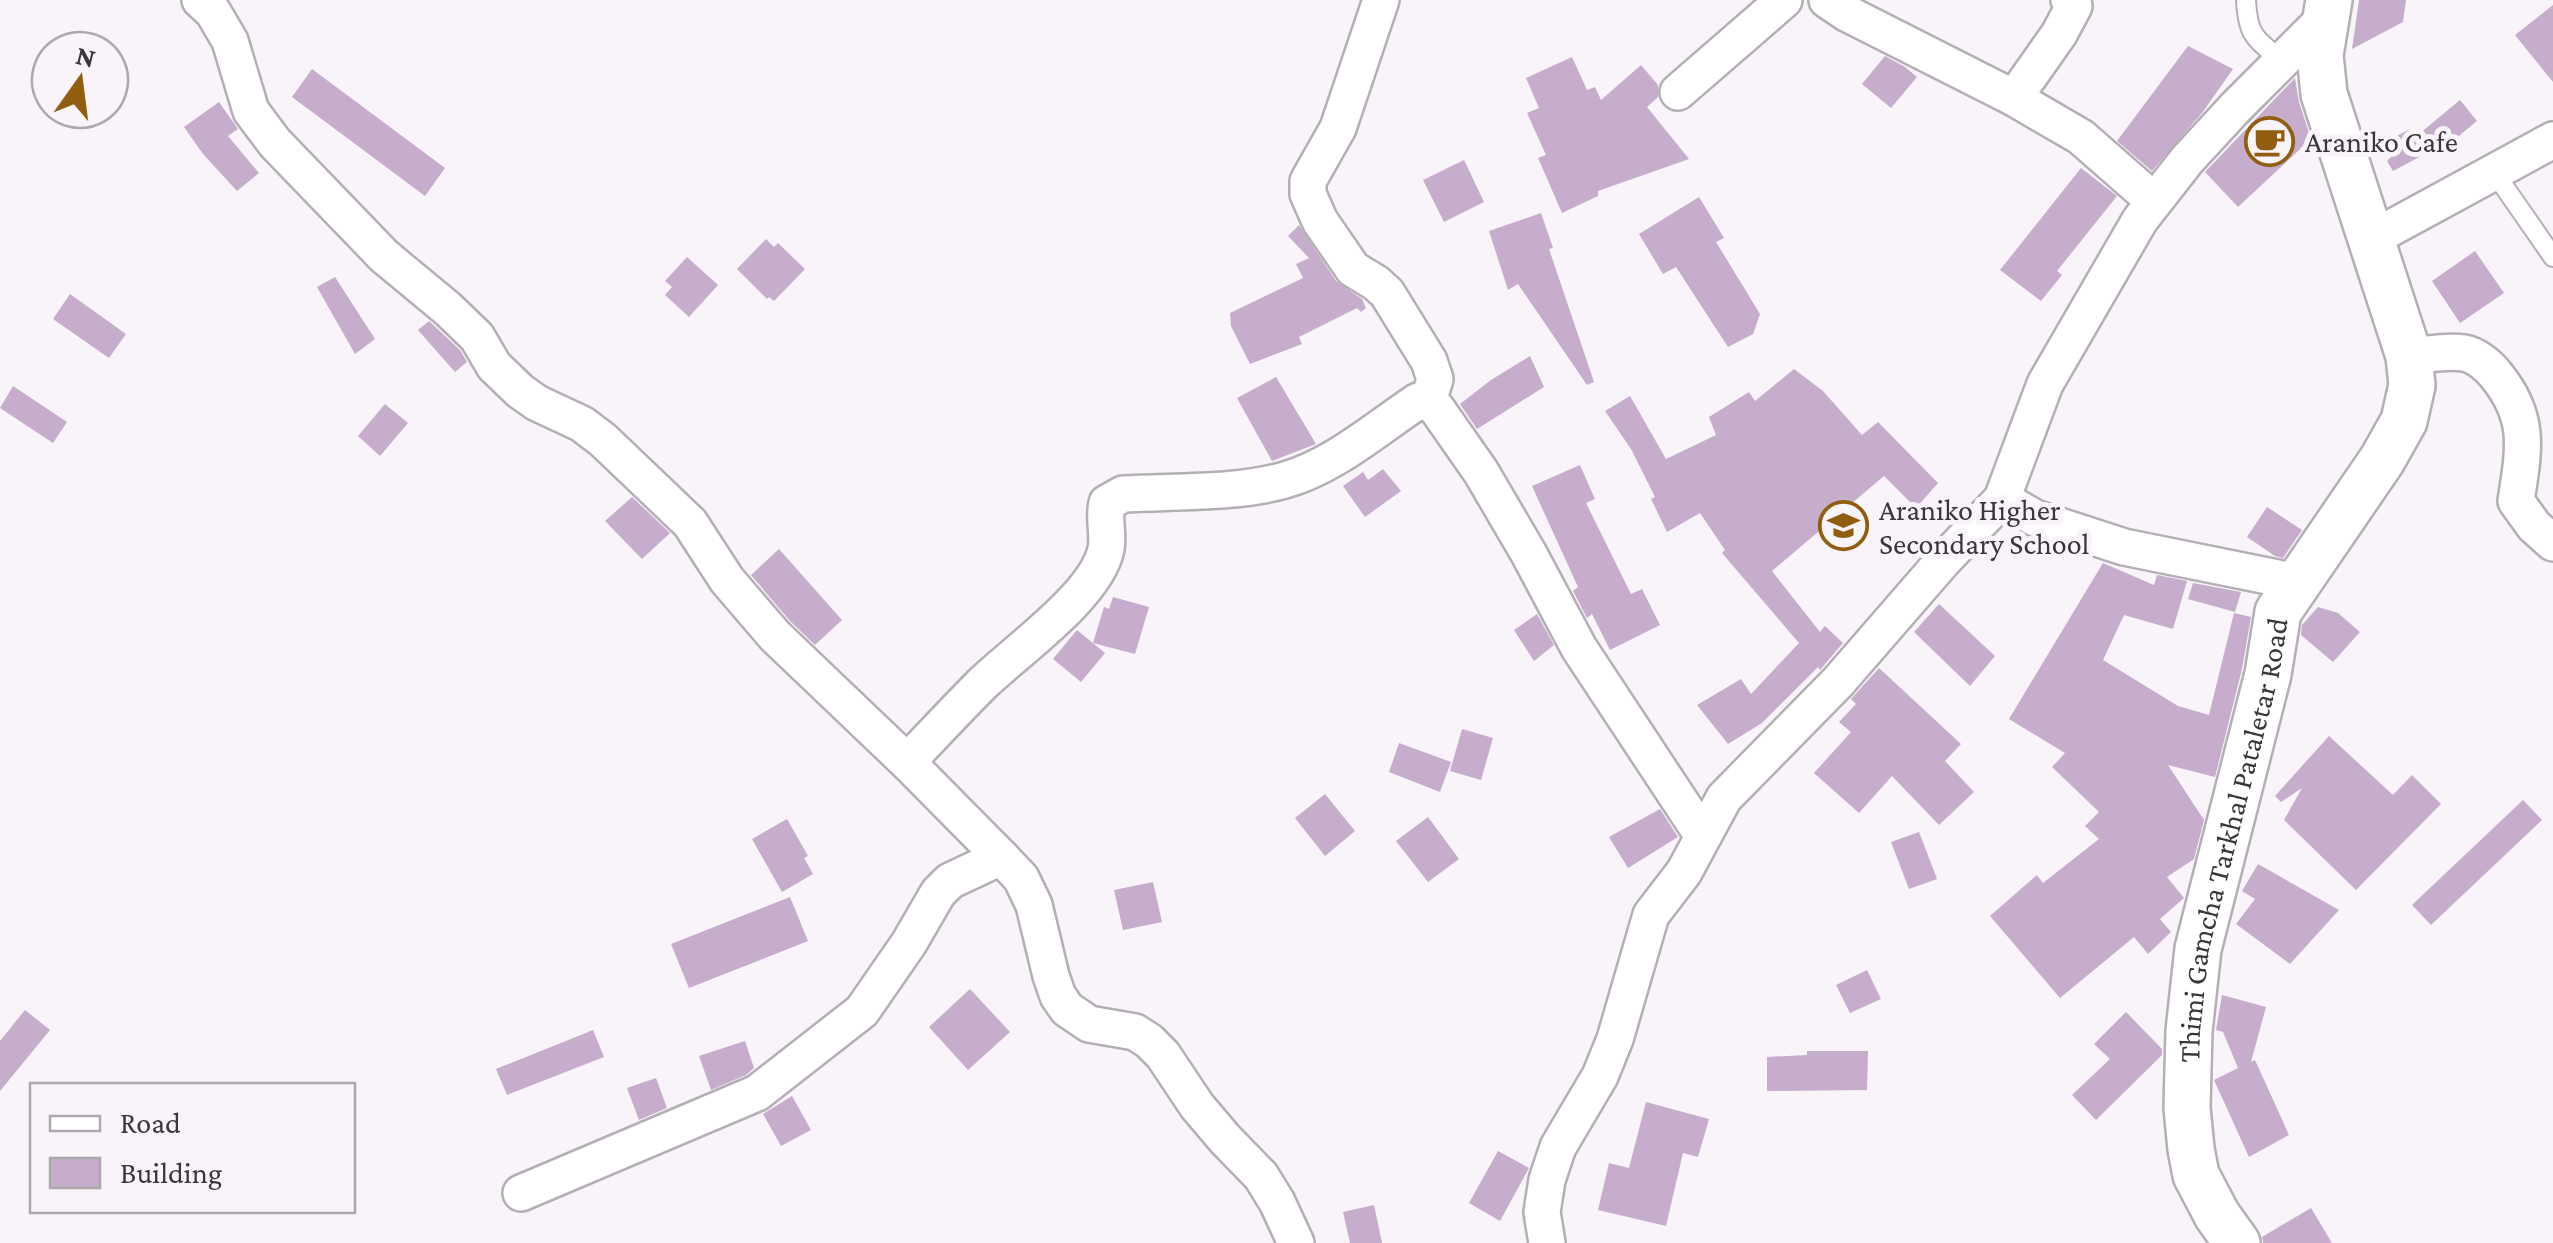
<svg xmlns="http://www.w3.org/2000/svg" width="2553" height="1243" font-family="'Crimson Pro',serif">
<rect width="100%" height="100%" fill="#f9f3fa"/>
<g fill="#c5adcb">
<polygon points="2359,0 2406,0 2403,22 2352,49"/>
<polygon points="2553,5 2553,82 2515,35"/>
<polygon points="2188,46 2233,69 2202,113 2152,171 2117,141"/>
<polygon points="1885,56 1905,67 1917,77 1891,108 1862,84"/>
<polygon points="1572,57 1587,90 1595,87 1601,100 1641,65 1658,85 1658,97 1647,107 1689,159 1598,191 1598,196 1562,213 1538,158 1546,155 1527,113 1539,108 1526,78"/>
<polygon points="312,69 445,168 425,196 292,97"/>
<polygon points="2295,78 2299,102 2311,139 2238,207 2205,172"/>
<polygon points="2460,100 2477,121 2454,140 2453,139 2393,171 2387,161 2391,157 2384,143 2408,130 2413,139"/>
<polygon points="219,102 238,129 228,136 259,173 237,191 203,154 184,127"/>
<polygon points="1464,160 1484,202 1444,222 1423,180"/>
<polygon points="2081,168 2117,196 2057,271 2062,275 2041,301 2000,270"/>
<polygon points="1699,197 1724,238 1716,242 1760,314 1753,334 1728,347 1676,267 1663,274 1639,234"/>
<polygon points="1541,213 1553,248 1549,249 1594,382 1587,385 1518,284 1508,290 1489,231"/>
<polygon points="1299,225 1336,281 1362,299 1366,308 1361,312 1357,308 1299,337 1302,344 1250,364 1231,326 1230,313 1303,278 1296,264 1309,258 1288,236"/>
<polygon points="766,239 774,247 778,243 805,269 774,301 769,297 767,299 737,269"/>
<polygon points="2475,251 2504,293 2460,323 2432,281"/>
<polygon points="687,257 718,285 689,317 665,295 672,287 665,281"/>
<polygon points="335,277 375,339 355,354 317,287"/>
<polygon points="70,294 126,334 109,358 53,319"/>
<polygon points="429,321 460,350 467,362 455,372 418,330"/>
<polygon points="1530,356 1544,387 1477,429 1460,404 1491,380"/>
<polygon points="1794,369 1823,391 1862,435 1878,422 1938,483 1916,508 1884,476 1772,571 1820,632 1825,626 1843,643 1820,670 1818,667 1762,723 1728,744 1697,705 1741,679 1751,694 1799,643 1722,553 1725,550 1700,513 1667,532 1651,499 1655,497 1631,449 1605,411 1630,396 1666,459 1716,435 1709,417 1749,392 1755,401"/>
<polygon points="1276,377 1316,444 1272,461 1237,398"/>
<polygon points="13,386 67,422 53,443 0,408"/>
<polygon points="385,404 408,423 380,456 358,436"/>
<polygon points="1580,465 1595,499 1586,503 1631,594 1642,589 1660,625 1610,650 1592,614 1587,618 1573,591 1578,587 1532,486"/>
<polygon points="1383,469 1401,491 1365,517 1343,486 1363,472 1368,480"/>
<polygon points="632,497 670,533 642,559 605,521"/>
<polygon points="2267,507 2302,530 2283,558 2275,556 2247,537"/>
<polygon points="779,549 842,620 815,645 790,621 751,575"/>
<polygon points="2103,563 2154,585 2157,575 2187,581 2173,629 2124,615 2103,660 2178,706 2209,715 2234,613 2251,617 2242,669 2215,777 2168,765 2204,820 2194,859 2167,877 2184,898 2160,919 2171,932 2148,954 2134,937 2060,998 1990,916 2037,875 2043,883 2099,839 2085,826 2099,812 2052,767 2065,753 2009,719"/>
<polygon points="2193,583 2241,592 2235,612 2188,599"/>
<polygon points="1113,597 1149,607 1135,654 1093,643 1104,607 1109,609"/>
<polygon points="1939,604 1995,656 1970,686 1914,632"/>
<polygon points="2318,607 2338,613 2360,632 2333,662 2301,635 2302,625"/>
<polygon points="1537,614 1554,645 1534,661 1514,630"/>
<polygon points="1077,630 1105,653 1081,682 1053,659"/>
<polygon points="1879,668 1961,744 1945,761 1974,792 1939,825 1892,776 1859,813 1814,773 1851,732 1839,722 1856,704 1851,699"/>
<polygon points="1462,729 1493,738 1481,780 1450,771"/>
<polygon points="2329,736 2393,795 2412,775 2441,804 2356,890 2284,820 2302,788 2281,802 2275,796"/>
<polygon points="1399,743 1451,762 1440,792 1389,772"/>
<polygon points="1325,794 1355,831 1325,856 1295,818"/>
<polygon points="2523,800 2542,820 2431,925 2412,905"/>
<polygon points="1660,809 1678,837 1628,868 1609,837"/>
<polygon points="1428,817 1459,859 1428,882 1396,841"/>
<polygon points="787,819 808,856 804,858 813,874 782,892 752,839"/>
<polygon points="1919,832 1937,879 1909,889 1891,842"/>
<polygon points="2258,864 2339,910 2290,964 2236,924 2255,899 2242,891"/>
<polygon points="1153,882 1162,922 1123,930 1114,890"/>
<polygon points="790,897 808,941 689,988 671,944"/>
<polygon points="1867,970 1881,999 1850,1013 1836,985"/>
<polygon points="970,989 1010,1032 968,1070 929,1027"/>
<polygon points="2222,995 2266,1007 2251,1062 2255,1060 2289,1135 2249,1157 2214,1080 2238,1068 2223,1032 2216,1030"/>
<polygon points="25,1010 50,1030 0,1091 0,1041"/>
<polygon points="2126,1012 2162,1049 2162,1055 2096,1120 2072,1095 2110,1059 2094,1044"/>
<polygon points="593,1030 604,1057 507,1095 496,1069"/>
<polygon points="745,1041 754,1068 746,1075 711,1090 699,1056"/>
<polygon points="1807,1051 1868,1051 1867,1090 1767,1091 1767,1057 1807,1055"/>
<polygon points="656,1078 667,1108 639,1120 627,1088"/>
<polygon points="792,1096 811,1130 781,1146 763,1114"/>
<polygon points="1646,1102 1709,1119 1698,1157 1683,1153 1666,1226 1598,1210 1609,1163 1629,1168"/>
<polygon points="1498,1151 1529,1168 1500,1221 1469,1203"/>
<polygon points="1374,1205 1382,1243 1350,1243 1343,1212"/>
<polygon points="2311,1208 2332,1243 2263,1243 2262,1237"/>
</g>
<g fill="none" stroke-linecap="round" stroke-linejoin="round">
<defs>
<g id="service">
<path d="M2246 0C2248 37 2255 38 2282 61"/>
<polyline points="2494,172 2553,257"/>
</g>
<g id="minor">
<polyline points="200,0 213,12 230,41 251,111 275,143 384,256 448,309 477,337 494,366 520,391 537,403 582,424 603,440 690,523 727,580 775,636 907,762 1001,857 1021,878 1034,905 1051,976 1058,996 1067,1009 1089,1024 1135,1032 1149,1041 1163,1055 1197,1106 1225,1139 1261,1176 1277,1202 1296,1243"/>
<polyline points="1381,0 1338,128 1308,181 1308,194 1320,221 1353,269 1376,283 1387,293 1429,361 1435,379 1428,402"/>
<polyline points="1827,0 1848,14 2014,98 2081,137 2153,200"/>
<polyline points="1678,92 1784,0"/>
<polyline points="2014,98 2059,34 2074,6 2069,0"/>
<polyline points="2371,239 2553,140"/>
<path d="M2409 356C2426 355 2447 350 2464 353 2476 355 2489 366 2496 375 2531 418 2524 449 2516 501L2534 526 2553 543"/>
<polyline points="2002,499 2035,518 2124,547 2297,582"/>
<path d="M907 762C932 736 956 710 982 684 1016 651 1097 595 1106 549 1109 534 1103 518 1107 503L1123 494C1174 491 1236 494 1285 480 1334 466 1376 429 1418 401L1428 402 1437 409 1481 472 1529 554 1579 648 1703 836"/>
<polyline points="521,1193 757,1093 862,1011 909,943 938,893 950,881 1001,857"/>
<polyline points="1547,1243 1542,1212 1547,1180 1558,1147 1600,1076 1615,1039 1651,915 1684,872 1724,798 1838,682 1943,561 2002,499 2045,384 2140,220 2187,160 2235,108 2327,16"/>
</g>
<g id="tertiary">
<path id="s1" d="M2237 1243 2217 1215 2196 1175 2191 1149 2187 1108 2189 1031 2198 949 2268 674 2278 612 2382 460 2404 421 2412 385 2409 356 2324 94 2320 55 2329 0"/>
</g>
</defs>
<use href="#service" stroke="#b4afb5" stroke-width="22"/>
<use href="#minor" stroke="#b4afb5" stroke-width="40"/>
<use href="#tertiary" stroke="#b4afb5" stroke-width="50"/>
<use href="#service" stroke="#fff" stroke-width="18"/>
<use href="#minor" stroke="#fff" stroke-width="35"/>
<use href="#tertiary" stroke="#fff" stroke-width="45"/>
</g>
<defs>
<symbol id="cafe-ring" viewBox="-11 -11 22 22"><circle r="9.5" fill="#f9f3fa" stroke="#905e0e" stroke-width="1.5"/><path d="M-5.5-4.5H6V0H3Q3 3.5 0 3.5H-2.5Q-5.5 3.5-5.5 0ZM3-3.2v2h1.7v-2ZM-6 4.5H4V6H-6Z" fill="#905e0e"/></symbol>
<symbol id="school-ring" viewBox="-11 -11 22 22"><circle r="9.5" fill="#f9f3fa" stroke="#905e0e" stroke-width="1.5"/><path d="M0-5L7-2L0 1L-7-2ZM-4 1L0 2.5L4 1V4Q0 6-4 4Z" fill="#905e0e"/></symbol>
</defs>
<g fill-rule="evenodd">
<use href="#cafe-ring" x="2242" y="114" width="55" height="55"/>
<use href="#school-ring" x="1816" y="498" width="55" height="55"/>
</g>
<g text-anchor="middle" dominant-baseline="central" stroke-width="10" stroke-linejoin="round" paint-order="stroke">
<g font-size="30" fill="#393739" stroke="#f9f3fa" text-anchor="start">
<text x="2305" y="141">Araniko Cafe</text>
<text x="1879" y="509">Araniko Higher<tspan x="1879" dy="34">Secondary School</tspan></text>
</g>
<g font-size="30" fill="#393739" stroke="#f9f3fa">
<text stroke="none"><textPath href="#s1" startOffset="420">Thimi Gamcha Tarkhal Pataletar Road</textPath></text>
</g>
</g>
<rect x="30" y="1083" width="325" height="130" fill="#f9f3fa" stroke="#aca8ad" stroke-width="2.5"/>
<rect x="50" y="1116" width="50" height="15" fill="#ffffff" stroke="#aca8ad" stroke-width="2.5"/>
<text x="120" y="1133" font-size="30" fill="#393739">Road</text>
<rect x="50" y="1158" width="50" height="30" fill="#c5adcb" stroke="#aca8ad" stroke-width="2.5"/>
<text x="120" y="1183" font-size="30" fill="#393739">Building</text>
<g transform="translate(80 80) rotate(14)"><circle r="48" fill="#f9f3fa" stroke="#aca8ad" stroke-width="2.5"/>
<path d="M0-8L18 38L0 25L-18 38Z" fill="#905e0e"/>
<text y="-15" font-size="28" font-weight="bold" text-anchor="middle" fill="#393739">N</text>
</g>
</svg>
